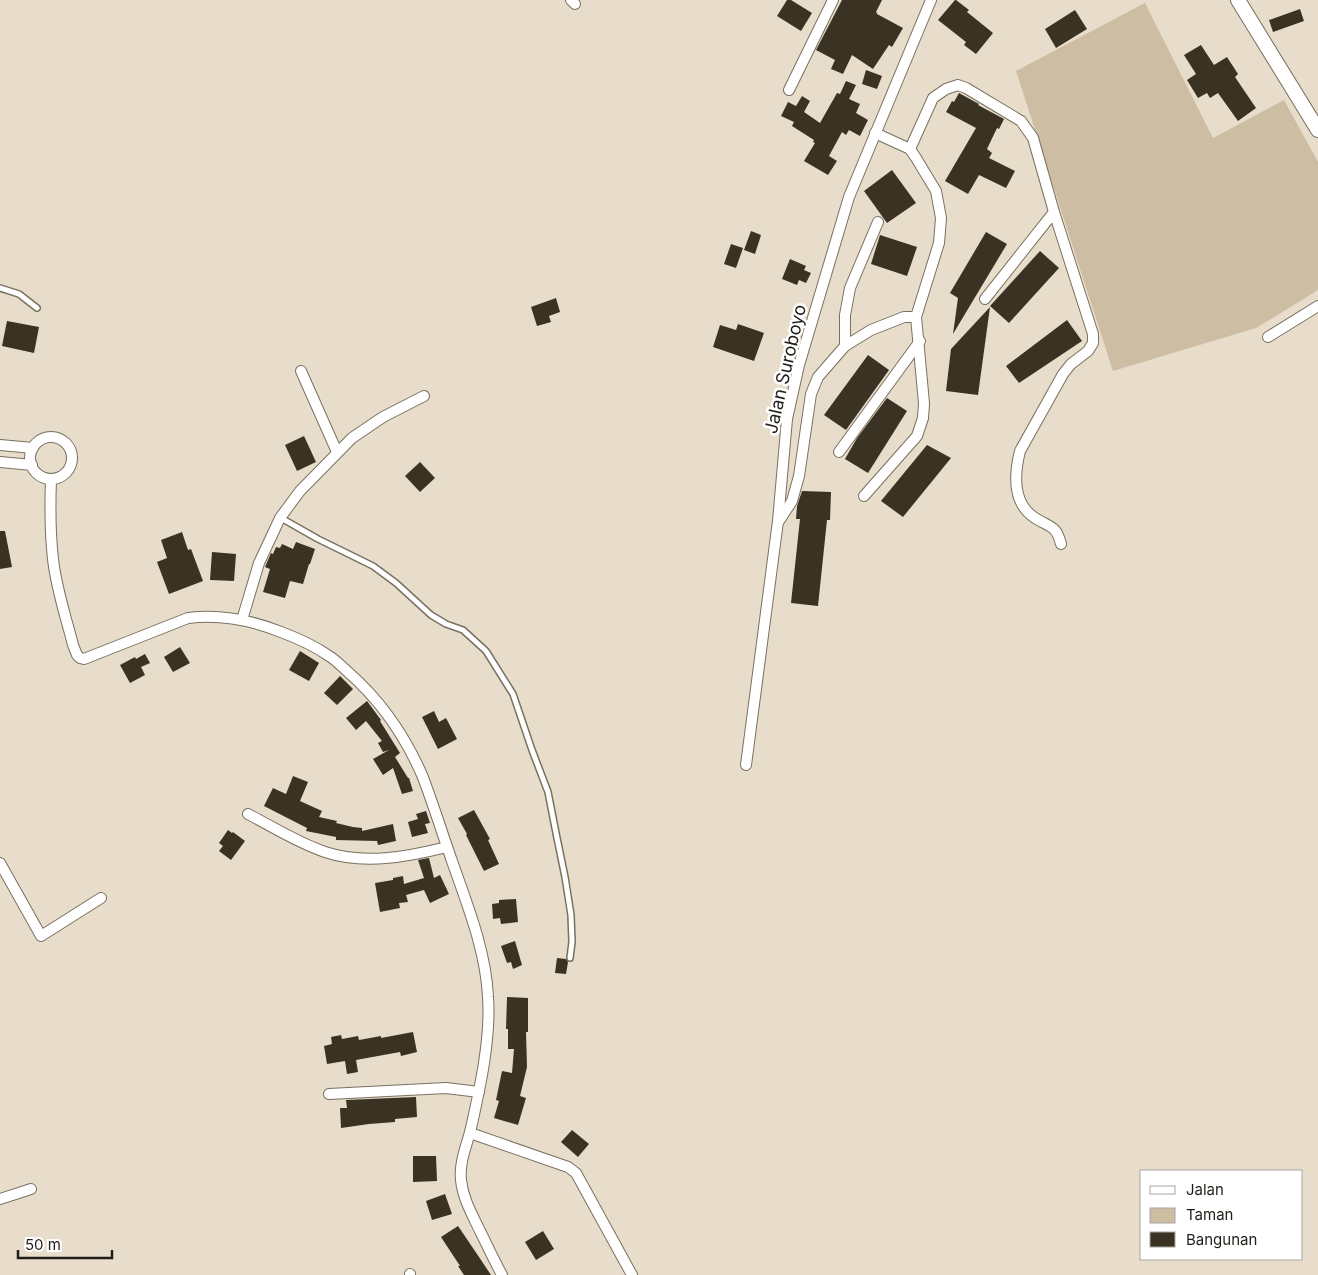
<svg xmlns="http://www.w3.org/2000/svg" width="1318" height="1275" font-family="Inter,sans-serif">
<rect width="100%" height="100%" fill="#e8ddcb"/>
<polygon fill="#ccbda3" points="1145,3 1213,138 1284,100 1318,162 1318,289 1315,292 1256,328 1113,371 1016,71"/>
<g fill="#3a3223">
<polygon points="787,0 791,0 812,13 801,31 777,16"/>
<polygon points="842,0 882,0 876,12 877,13 877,14 903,28 892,47 889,45 873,69 852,55 843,74 831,69 835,60 816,50"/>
<polygon points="955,0 956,0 969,10 967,12 993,33 976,54 964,45 966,42 938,20"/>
<polygon points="1300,9 1304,21 1273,32 1269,20"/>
<polygon points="1075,10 1087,29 1056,48 1045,29"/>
<polygon points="1201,45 1214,65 1227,57 1238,74 1235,77 1256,108 1238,121 1218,93 1210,98 1207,93 1198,98 1187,80 1196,74 1184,55"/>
<polygon points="866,70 882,76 877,89 862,84"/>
<polygon points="846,81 856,85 849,99 860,104 856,113 868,120 860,136 849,130 846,135 842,132 829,156 837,161 828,175 804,161 815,143 813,142 814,140 792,126 794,122 781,116 788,102 796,106 802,96 810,101 804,112 820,123 837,93 840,94"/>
<polygon points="959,93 979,104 978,105 1004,119 999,129 997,128 987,149 992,153 989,158 1015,171 1006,188 979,175 968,194 945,181 976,128 946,112 952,101 954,102"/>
<polygon points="892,170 916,203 887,223 864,191"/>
<polygon points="751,231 761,235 755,254 744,250"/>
<polygon points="986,232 1007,244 953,334 958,298 950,293"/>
<polygon points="880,235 917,247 907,276 871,264"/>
<polygon points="731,244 743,248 736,268 724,264"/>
<polygon points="1040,251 1059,268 1009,323 990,306"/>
<polygon points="790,259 806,266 804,270 811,273 806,283 799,280 797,285 782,279"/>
<polygon points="556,298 560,312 549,316 551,322 537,326 531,307"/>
<polygon points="990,307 978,395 946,391 951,349"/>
<polygon points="1067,320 1082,341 1019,383 1006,366"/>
<polygon points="7,321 39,327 34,353 2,346"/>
<polygon points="738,324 764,333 754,361 713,347 720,325 736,330"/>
<polygon points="868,355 889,370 846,430 824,415"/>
<polygon points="887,398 907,411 868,473 845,459 857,438"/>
<polygon points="304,436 316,462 297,471 285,445"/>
<polygon points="927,445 951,458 903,517 881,501"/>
<polygon points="420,462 435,478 420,492 405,476"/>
<polygon points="802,491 831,492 830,520 827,520 818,606 791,603 800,519 796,519 797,506"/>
<polygon points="0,531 5,531 12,567 0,569"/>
<polygon points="182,532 188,550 191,549 203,581 169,594 157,562 167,558 161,540"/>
<polygon points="296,542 315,549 310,564 309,564 303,584 290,581 285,598 263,592 270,569 265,567 271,553 273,554 276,547 280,548 282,544 293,549"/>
<polygon points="212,552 236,554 234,581 210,580"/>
<polygon points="180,647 190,663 173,672 164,657"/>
<polygon points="300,651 319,663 309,681 289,670"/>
<polygon points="145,654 150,663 141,667 145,675 130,683 120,665 135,657 136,659"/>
<polygon points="340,676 353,689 337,705 324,693"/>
<polygon points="367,701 381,720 380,721 400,753 395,757 408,778 409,778 413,791 402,794 393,768 383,775 373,759 389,750 383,752 378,743 382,741 366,721 356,730 346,718"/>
<polygon points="434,711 439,722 446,718 457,739 438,749 422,717"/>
<polygon points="293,776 308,782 300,801 322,811 319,817 337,821 336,823 353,827 362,828 362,831 393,824 396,841 378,845 377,841 336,840 336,837 306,831 307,828 264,806 273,788 286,794"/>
<polygon points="474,810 490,839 488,840 499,864 484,871 466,835 467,834 458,818"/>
<polygon points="426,811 430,823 425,824 428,833 412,837 408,822 418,819 416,814"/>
<polygon points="228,830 232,833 233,832 245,841 231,860 219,851 223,846 219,843"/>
<polygon points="429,858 434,878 440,875 449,894 430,903 424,890 406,895 408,902 399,903 400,908 380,912 375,883 393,880 393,878 403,876 404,884 424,878 418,860"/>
<polygon points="516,899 518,922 501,924 500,918 493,919 492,904 499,903 499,900"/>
<polygon points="515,941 522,965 513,969 511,962 507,963 501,946"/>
<polygon points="557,958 566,959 568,962 566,974 555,973"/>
<polygon points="507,997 528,998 528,1032 526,1032 527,1067 520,1096 526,1098 518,1125 494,1118 499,1101 496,1100 502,1071 512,1073 514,1049 508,1049 508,1029 506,1029"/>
<polygon points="413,1032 417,1052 401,1056 400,1052 356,1060 358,1072 347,1074 345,1061 327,1064 324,1046 332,1044 331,1037 341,1035 342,1039 358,1036 359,1040 381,1036 381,1038"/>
<polygon points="416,1097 417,1117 395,1119 395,1122 369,1124 341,1128 340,1108 347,1108 346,1100"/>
<polygon points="572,1130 589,1144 578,1157 561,1142"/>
<polygon points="413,1156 436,1156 437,1181 413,1182"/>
<polygon points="445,1194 452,1214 432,1220 426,1201"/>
<polygon points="458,1226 477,1254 491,1275 464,1275 458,1266 460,1266 441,1237"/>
<polygon points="543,1231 554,1249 536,1260 525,1242"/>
</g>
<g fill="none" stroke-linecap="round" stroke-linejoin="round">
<defs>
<g id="lane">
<polyline points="0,288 19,294 37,308"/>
<polyline points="281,518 318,539 373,566 396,583 431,615 446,624 463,630 486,651 513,694 532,750 548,792 556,833 565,877 571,915 572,942 570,958"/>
</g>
<g id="street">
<polyline points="571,0 575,4"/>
<polyline points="789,90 833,0"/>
<path d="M910 149 933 98 946 89 958 85 966 88 1021 121 1033 138 1054 212 1093 334V343L1088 351 1071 364 1063 374 1020 451C1014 475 1012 503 1035 518 1051 528 1056 525 1061 544"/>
<polyline points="985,299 1054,212"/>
<polyline points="1268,337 1318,306"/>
<polyline points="845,346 845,315 850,288 878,222"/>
<polyline points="301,371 337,452"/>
<circle cx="51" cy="458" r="21"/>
<polyline points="0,445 33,448"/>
<polyline points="839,452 920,341"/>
<polyline points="0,462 32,465"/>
<path d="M51 479C50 506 50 533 53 559 56 588 66 617 73 645L77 655 80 658 84 659 188 618C221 614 251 620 281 632 297 638 315 646 329 656 336 660 342 667 348 672 380 700 405 736 422 775 433 803 442 833 452 861 467 904 486 951 488 997 491 1038 480 1088 471 1128 467 1145 459 1162 461 1180 463 1199 472 1214 480 1231 487 1245 494 1260 502 1275"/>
<polyline points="864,496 917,436 923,418 924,403 916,317 939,243 941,218 936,191 916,158 910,149 875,133"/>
<polyline points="779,521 792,501 799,476 811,394 818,377 845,346 871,330 904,317 916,317"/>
<polyline points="242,620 259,563 280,518 300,491 352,438 383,417 424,396"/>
<polyline points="746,765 778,521 787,419 799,365 849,197 931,0"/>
<path d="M248 814C273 827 298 843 325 852 364 865 407 857 447 847"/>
<polyline points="0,863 41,936 101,898"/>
<polyline points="329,1094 446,1088 479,1092"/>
<polyline points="470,1133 568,1167 576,1173 632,1275"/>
<polyline points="0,1199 31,1189"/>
<polyline points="410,1274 410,1275"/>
</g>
<polyline id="secondary" points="1238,0 1318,130"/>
</defs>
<use href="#lane" stroke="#7a7060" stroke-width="8"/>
<use href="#street" stroke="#7a7060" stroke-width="12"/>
<use href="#secondary" stroke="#7a7060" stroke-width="16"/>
<use href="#lane" stroke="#fff" stroke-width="5"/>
<use href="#street" stroke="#fff" stroke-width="10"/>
<use href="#secondary" stroke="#fff" stroke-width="14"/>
</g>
<g text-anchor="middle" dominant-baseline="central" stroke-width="5" stroke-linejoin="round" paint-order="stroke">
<g font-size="18" fill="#211e17" stroke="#fff">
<text transform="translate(785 369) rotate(-77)">Jalan Suroboyo</text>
</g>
</g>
<rect x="1140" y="1170" width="162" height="90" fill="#ffffff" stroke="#a6a5a2"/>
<rect x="1150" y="1186" width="25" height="8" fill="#ffffff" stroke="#a6a5a2"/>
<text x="1186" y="1195" font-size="15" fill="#211e17">Jalan</text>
<rect x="1150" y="1208" width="25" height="15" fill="#ccbda3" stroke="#a6a5a2"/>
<text x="1186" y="1220" font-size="15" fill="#211e17">Taman</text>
<rect x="1150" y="1232" width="25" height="15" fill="#3a3223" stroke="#a6a5a2"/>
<text x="1186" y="1245" font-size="15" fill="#211e17">Bangunan</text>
<path d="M18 1250v8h94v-8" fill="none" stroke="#211e17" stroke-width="2.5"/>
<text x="25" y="1250" font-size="15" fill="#211e17" stroke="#ffffff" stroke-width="4" paint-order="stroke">50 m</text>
</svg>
